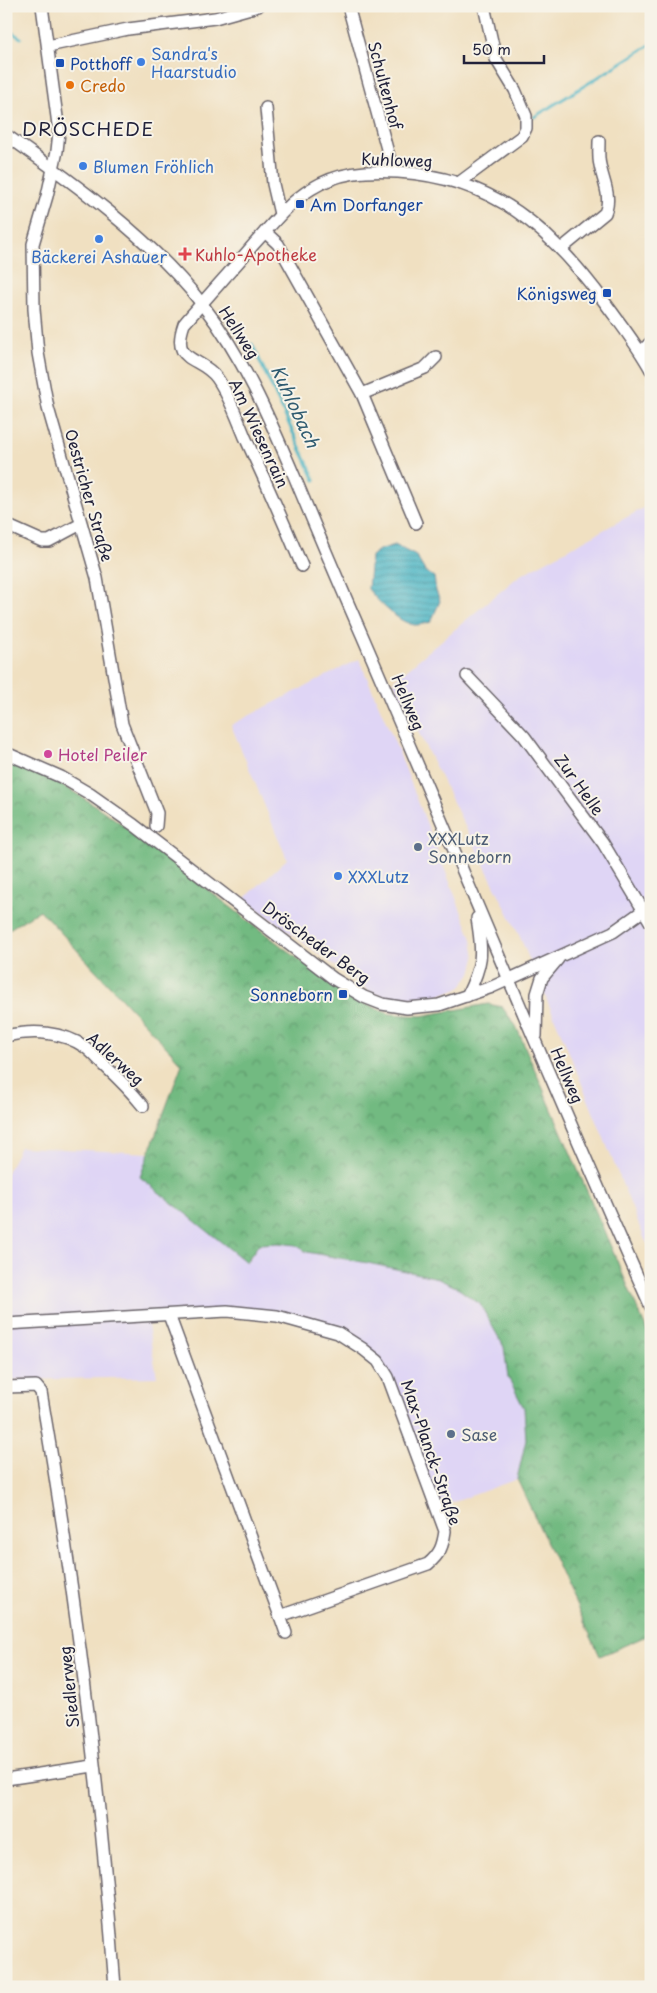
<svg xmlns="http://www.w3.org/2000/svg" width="657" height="1993" font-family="'Playpen Sans',sans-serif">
<defs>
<pattern id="forest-crowns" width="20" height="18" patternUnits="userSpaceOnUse" patternTransform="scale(1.25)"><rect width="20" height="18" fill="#72ba81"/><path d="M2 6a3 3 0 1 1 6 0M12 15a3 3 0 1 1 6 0" fill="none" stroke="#5d976b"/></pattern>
<pattern id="water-rules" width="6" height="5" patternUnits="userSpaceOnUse" patternTransform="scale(1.25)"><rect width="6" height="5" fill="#46b3c3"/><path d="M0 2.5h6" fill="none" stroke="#3a91a0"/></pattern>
</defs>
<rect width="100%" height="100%" fill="#f7f3e8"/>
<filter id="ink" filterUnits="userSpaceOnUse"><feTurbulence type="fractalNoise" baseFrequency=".02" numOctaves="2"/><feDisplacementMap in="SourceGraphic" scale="10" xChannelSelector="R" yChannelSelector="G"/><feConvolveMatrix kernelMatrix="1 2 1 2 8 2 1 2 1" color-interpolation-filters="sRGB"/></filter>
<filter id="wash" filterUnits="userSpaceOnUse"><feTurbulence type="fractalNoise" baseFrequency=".0096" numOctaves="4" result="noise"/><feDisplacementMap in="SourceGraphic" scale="20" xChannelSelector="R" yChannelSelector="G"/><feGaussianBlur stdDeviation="1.12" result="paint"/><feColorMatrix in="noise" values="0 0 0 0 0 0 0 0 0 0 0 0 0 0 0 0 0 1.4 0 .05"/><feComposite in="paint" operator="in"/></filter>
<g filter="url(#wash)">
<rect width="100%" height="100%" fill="#f0e0c1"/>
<g fill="#dfd5f5">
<polygon points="651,504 651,1248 645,1240 564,1040 519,935 393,681 519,576"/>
<polygon points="359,659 398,750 472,939 475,958 471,973 461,987 440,995 398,1000 372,993 244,899 287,859 231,725"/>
<polygon points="20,1147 150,1153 140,1177 247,1262 259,1244 278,1243 296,1245 307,1252 368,1263 434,1277 456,1287 480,1304 504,1347 508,1377 524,1408 526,1440 517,1479 438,1508 403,1413 364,1347 278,1315 146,1315 157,1377 6,1380 6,1174"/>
</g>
<path fill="url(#forest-crowns)" stroke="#4a6e5e" d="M6 761C74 783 130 830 186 873 240 914 294 956 348 997L390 1014 421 1016 488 1004 502 1007 516 1026 651 1340V1634L600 1656 517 1479 526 1440 524 1408 508 1377 504 1347 480 1304 456 1287 434 1277 368 1263 307 1252 296 1245 278 1243 259 1244 246 1262 140 1177 182 1064 40 910 6 931Z"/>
<path fill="url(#water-rules)" stroke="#346a7f" d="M395 545 416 556 425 571 434 577 436 591 440 601 431 622C427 623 420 625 415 625 398 623 378 601 368 589L371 556 379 550Z"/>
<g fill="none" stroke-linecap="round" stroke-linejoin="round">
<g stroke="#46b3c3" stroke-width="3">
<polyline points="6,29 21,38"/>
<polyline points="534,117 650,45"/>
<polyline points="252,344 315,480"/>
</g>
</g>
</g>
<g filter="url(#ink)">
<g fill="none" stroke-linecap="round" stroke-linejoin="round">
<defs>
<g id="minor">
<polyline points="42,6 59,132 57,151 47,196 33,244 34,309 38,353 48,408 97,578 122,724 157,813 156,826"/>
<polyline points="348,6 393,171"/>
<polyline points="48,46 128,29 215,18 258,6"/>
<polyline points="266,108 273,184 280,214"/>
<path d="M6 135C73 182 152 239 202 304 243 357 269 417 295 478 317 531 339 583 362 635 459 859 551 1084 651 1307"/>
<polyline points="460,182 522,136 526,128 526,116 515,90 496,59 484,6"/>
<polyline points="265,232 278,244 362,394 416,523"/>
<path d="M561 249 605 213C612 196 603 182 600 165 598 158 599 149 599 141"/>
<polyline points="641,352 651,342"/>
<polyline points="362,394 425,368 436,357"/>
<polyline points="6,525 42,541 49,541 81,524"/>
<path d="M302 566C284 523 265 480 245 437 237 418 229 395 217 378 200 355 170 364 184 324 207 297 231 271 254 244 272 225 288 203 311 189 338 172 367 170 398 172 495 178 551 229 606 304 622 326 638 346 651 370"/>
<polyline points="467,676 524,736 603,843 651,923"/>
<polyline points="6,753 61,777 90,794 134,825 334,979 364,997 382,1004 407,1008 439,1005 492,987 613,932 651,905"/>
<path d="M467 996C483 963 483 954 477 918"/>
<path d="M6 1036C32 1030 62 1031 85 1047 92 1052 99 1060 105 1066 119 1079 131 1091 143 1106"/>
<polyline points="536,1036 537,994 542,978 558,959"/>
<path d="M6 1324 227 1311 277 1316 338 1333 363 1349 378 1361 388 1377 445 1531C443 1546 440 1554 428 1564L280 1616 169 1315"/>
<path d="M6 1387 36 1386 41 1392C75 1589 100 1787 115 1987"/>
<polyline points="280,1616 286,1633"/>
<polyline points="6,1779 93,1766"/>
</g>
</defs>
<use href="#minor" stroke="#6a646a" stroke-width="14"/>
<use href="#minor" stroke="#fff" stroke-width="11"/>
</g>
</g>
<g fill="#3f7fe0" stroke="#f7f3e8" stroke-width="2">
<circle cx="141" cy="62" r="5"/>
<circle cx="83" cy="166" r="5"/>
<circle cx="99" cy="239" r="5"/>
<circle cx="338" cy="876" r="5"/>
</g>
<g fill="#1a4fb4" stroke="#f7f3e8" stroke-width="2">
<rect x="55" y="58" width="10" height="10" rx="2.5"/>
<rect x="295" y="199" width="10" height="10" rx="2.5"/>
<rect x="602" y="288" width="10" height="10" rx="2.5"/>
<rect x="338" y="989" width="10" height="10" rx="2.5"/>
</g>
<circle fill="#e8710a" stroke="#f7f3e8" stroke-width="2" cx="70" cy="85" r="5"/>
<path fill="#e0444e" stroke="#f7f3e8" stroke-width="2" d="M182.5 246.5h5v5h5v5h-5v5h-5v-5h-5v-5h5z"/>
<circle fill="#d1479c" stroke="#f7f3e8" stroke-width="2" cx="48" cy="754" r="5"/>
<g fill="#5c6f8a" stroke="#f7f3e8" stroke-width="2">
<circle cx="418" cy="847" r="5"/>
<circle cx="451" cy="1434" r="5"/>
</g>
<g text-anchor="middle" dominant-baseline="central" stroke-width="4" stroke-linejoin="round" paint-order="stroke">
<g font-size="16" fill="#366cbe" stroke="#f7f3e8" text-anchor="start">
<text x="151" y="53">Sandra's<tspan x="151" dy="18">Haarstudio</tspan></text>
<text x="93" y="166">Blumen Fröhlich</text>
<text x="99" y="256" text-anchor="middle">Bäckerei Ashauer</text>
<text x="348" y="876">XXXLutz</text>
</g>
<g font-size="16" fill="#164399" stroke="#f7f3e8" text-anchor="start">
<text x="70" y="63">Potthoff</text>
<text x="310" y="204">Am Dorfanger</text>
<text x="597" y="293" text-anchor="end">Königsweg</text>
<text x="333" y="994" text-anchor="end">Sonneborn</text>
</g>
<g font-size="16" fill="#c56008" stroke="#f7f3e8" text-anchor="start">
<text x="80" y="85">Credo</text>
</g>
<g font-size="16" fill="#22223b" stroke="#f7f3e8">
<text transform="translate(386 85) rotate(75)">Schultenhof</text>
<text transform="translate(397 159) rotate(2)">Kuhloweg</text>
<text transform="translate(240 332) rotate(57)">Hellweg</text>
<text transform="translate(260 433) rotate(65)">Am Wiesenrain</text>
<text transform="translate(90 495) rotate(74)">Oestricher Straße</text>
<text transform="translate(409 702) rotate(67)">Hellweg</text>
<text transform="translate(580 784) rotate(54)">Zur Helle</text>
<text transform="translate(317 942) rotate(36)">Dröscheder Berg</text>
<text transform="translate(116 1058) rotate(42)">Adlerweg</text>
<text transform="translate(568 1075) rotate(67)">Hellweg</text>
<text transform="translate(432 1452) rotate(71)">Max-Planck-Straße</text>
<text transform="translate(68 1687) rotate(-96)">Siedlerweg</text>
</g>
<g font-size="16" fill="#be3a42" stroke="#f7f3e8" text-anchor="start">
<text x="195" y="254">Kuhlo-Apotheke</text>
</g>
<g font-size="16" fill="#b23c85" stroke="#f7f3e8" text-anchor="start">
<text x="58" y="754">Hotel Peiler</text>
</g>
<g font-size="16" fill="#4e5e75" stroke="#f7f3e8" text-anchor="start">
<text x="428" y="838">XXXLutz<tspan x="428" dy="18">Sonneborn</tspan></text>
<text x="461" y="1434">Sase</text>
</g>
<g font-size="18" font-style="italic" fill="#305c71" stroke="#f7f3e8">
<text transform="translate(296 406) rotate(65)">Kuhlobach</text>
</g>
<g font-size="19" letter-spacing="1" fill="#22223b" stroke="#f7f3e8">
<text x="88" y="128">DRÖSCHEDE</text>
</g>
</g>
<rect width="657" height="1993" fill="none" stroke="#f7f3e8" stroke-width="25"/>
<path d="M464 55v8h80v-8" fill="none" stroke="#22223b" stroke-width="2.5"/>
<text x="472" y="55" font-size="15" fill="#22223b" stroke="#f7f3e8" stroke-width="4" paint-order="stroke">50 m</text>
</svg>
